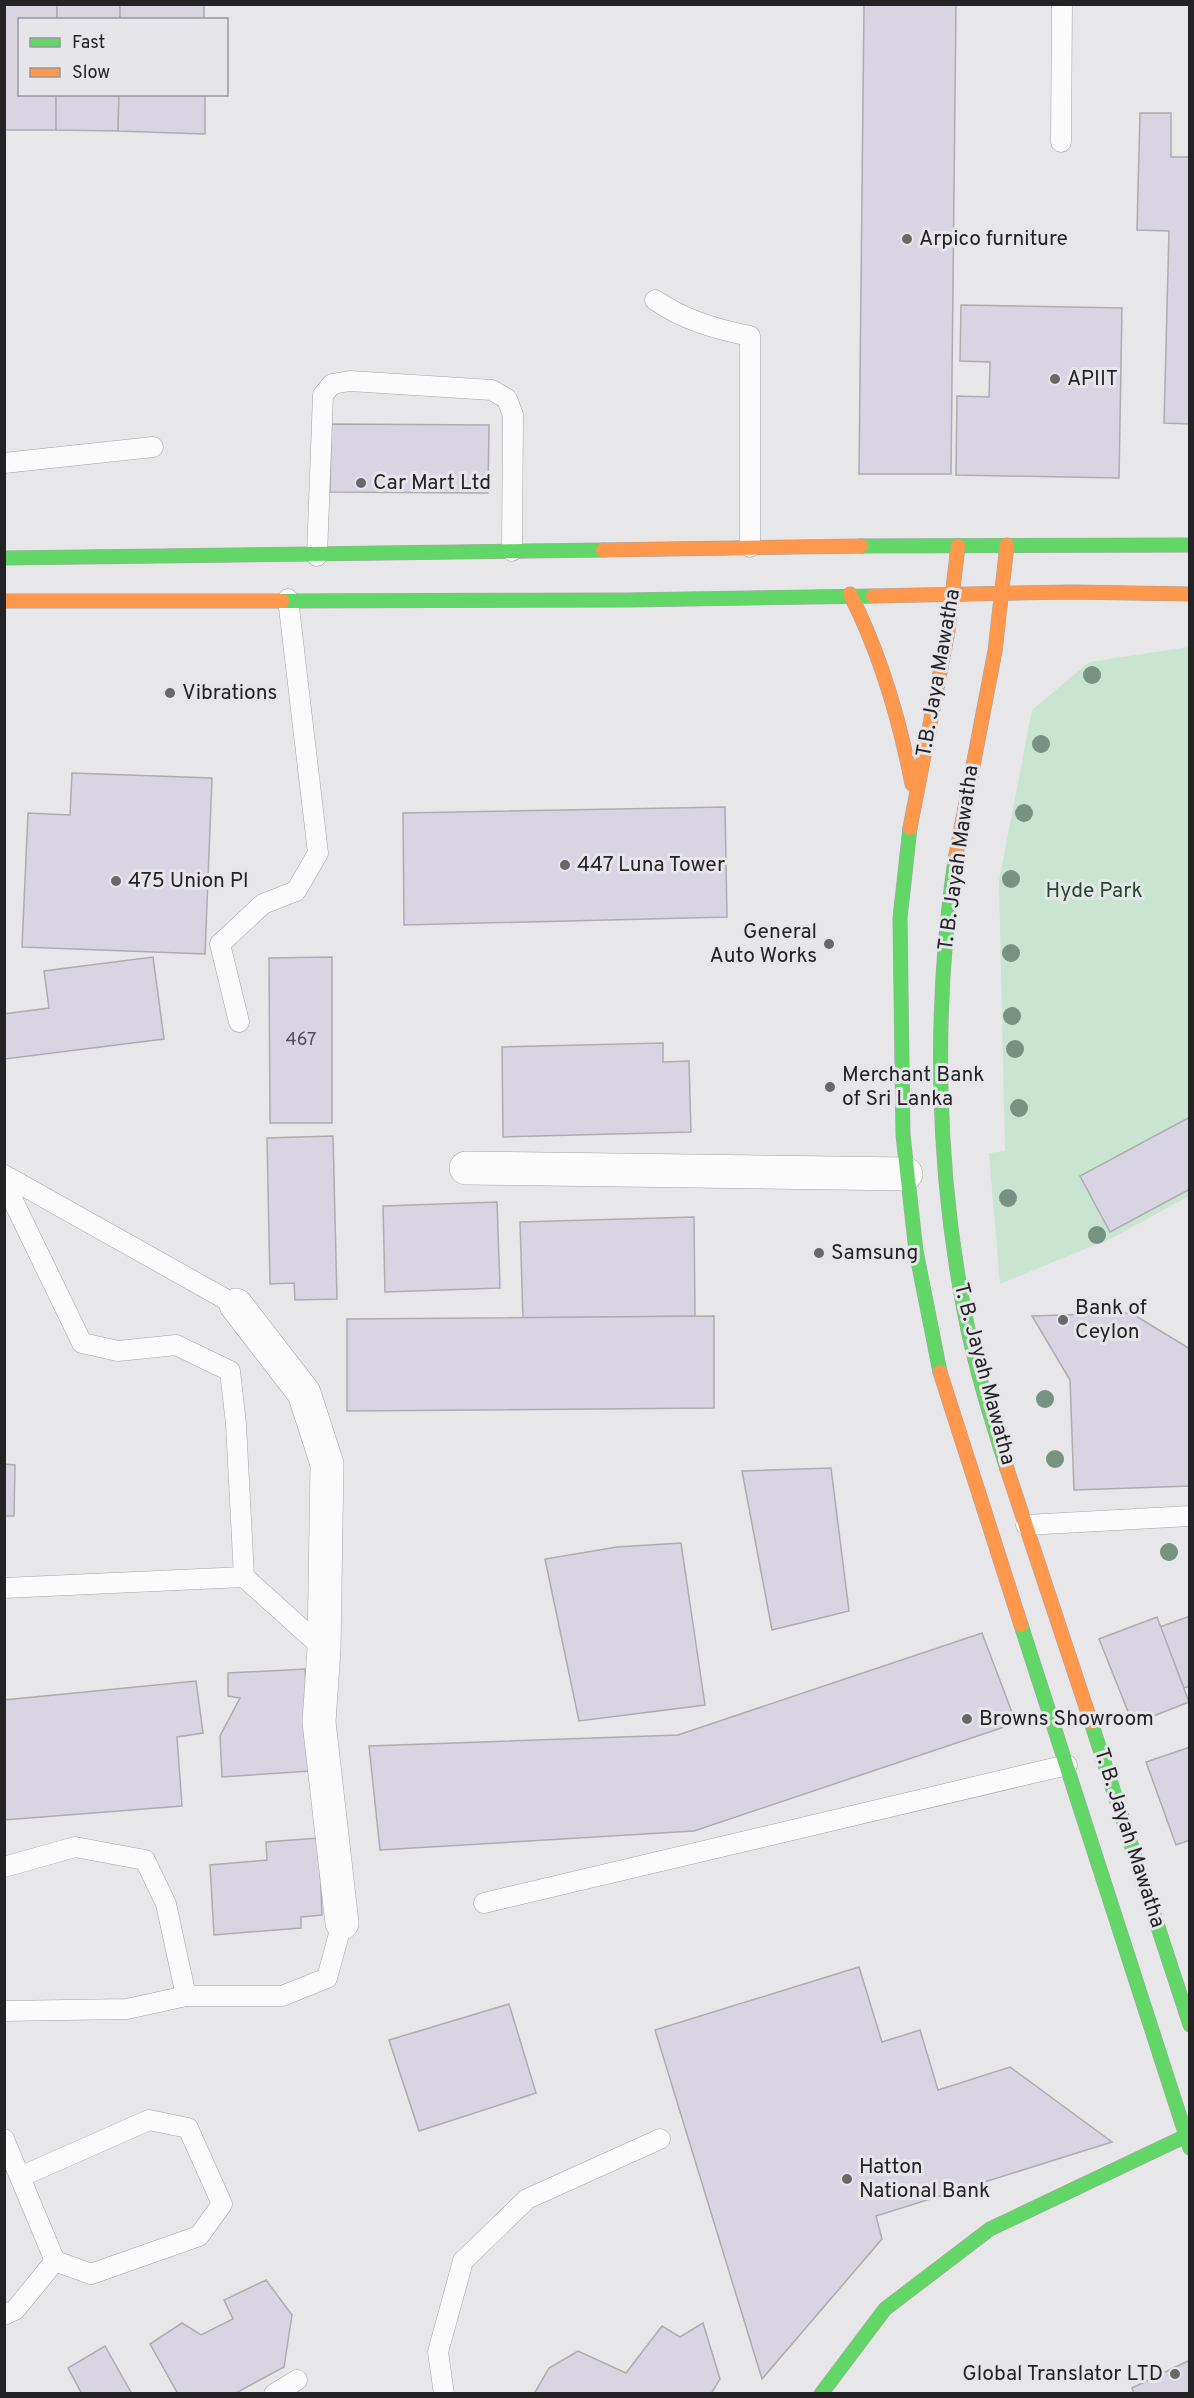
<svg xmlns="http://www.w3.org/2000/svg" width="1194" height="2398" font-family="Overpass,sans-serif">
<rect width="100%" height="100%" fill="#e7e6e9"/>
<polygon fill="#cae4d2" points="1189,647 1189,1196 1114,1237 1000,1284 989,1153 1005,1151 999,881 1032,710 1089,662"/>
<g fill="#d8d4e2" stroke="#adacae" stroke-width="1.5">
<polygon points="4,4 57,4 57,20 20,20 20,94 56,94 56,130 4,130"/>
<rect x="57" y="4" width="63" height="16"/>
<rect x="120" y="4" width="84" height="16"/>
<polygon points="864,4 956,4 951,474 859,474"/>
<polygon points="56,94 119,94 118,131 56,130"/>
<polygon points="119,94 205,94 205,134 118,131"/>
<polygon points="1140,113 1171,113 1171,157 1190,157 1190,424 1164,423 1169,231 1137,230"/>
<polygon points="961,305 1122,308 1119,478 956,475 957,396 989,397 990,362 960,361"/>
<polygon points="331,424 489,425 488,493 330,492"/>
<polygon points="72,773 212,778 205,954 22,947 28,813 70,815"/>
<polygon points="725,807 727,917 404,925 403,813"/>
<polygon points="153,957 164,1039 5,1059 4,1014 49,1008 44,971"/>
<polygon points="332,957 332,1123 270,1123 269,958"/>
<polygon points="663,1043 663,1062 689,1061 691,1132 503,1137 502,1047"/>
<polygon points="1190,1117 1190,1189 1110,1232 1080,1176"/>
<polygon points="333,1136 337,1299 295,1300 294,1283 270,1284 267,1138"/>
<polygon points="497,1202 500,1288 385,1292 383,1206"/>
<polygon points="694,1217 695,1316 523,1318 520,1222"/>
<polygon points="1131,1313 1190,1349 1190,1486 1074,1490 1070,1380 1032,1316"/>
<polygon points="714,1316 714,1408 347,1411 347,1319"/>
<polygon points="4,1464 15,1465 14,1516 4,1516"/>
<polygon points="831,1468 849,1611 772,1630 742,1471"/>
<polygon points="681,1543 705,1705 579,1721 545,1559 617,1547"/>
<polygon points="1190,1616 1190,1686 1184,1688 1160,1627"/>
<polygon points="1157,1617 1189,1702 1133,1724 1099,1639"/>
<polygon points="982,1633 1016,1723 694,1831 380,1850 369,1746 678,1735"/>
<polygon points="305,1669 310,1771 222,1777 220,1736 240,1698 228,1696 228,1673"/>
<polygon points="196,1681 203,1733 177,1737 182,1806 4,1820 4,1700"/>
<polygon points="1190,1747 1190,1840 1176,1845 1146,1762"/>
<polygon points="319,1838 322,1915 301,1917 301,1928 214,1935 210,1865 267,1860 266,1842"/>
<polygon points="859,1967 882,2042 920,2030 938,2090 1010,2067 1112,2142 876,2216 882,2239 762,2379 655,2030"/>
<polygon points="509,2004 536,2093 419,2131 389,2040"/>
<polygon points="266,2280 292,2315 284,2367 234,2394 178,2394 150,2344 182,2323 201,2335 233,2319 224,2300"/>
<polygon points="703,2323 720,2379 711,2394 534,2394 549,2368 578,2351 626,2373 662,2326 680,2337"/>
<polygon points="105,2346 132,2394 82,2394 68,2368"/>
<polygon points="1190,2360 1190,2394 1134,2394 1132,2388"/>
</g>
<g fill="none" stroke-linecap="round" stroke-linejoin="round">
<defs>
<g id="lane">
<polyline points="1061,142 1062,4"/>
<path d="M655 300C684 320 715 329 750 336V547"/>
<polyline points="4,463 153,447"/>
<polyline points="317,556 323,395 332,384 350,381 492,390 507,399 513,415 512,551"/>
<polyline points="239,1022 220,944 263,904 296,891 318,853 288,599"/>
<polyline points="4,1175 236,1305"/>
<polyline points="4,1182 82,1343 118,1351 176,1345 230,1371 236,1424 244,1577 324,1649"/>
<polyline points="1026,1525 1190,1516"/>
<polyline points="4,1588 244,1577"/>
<polyline points="4,1867 75,1847 145,1860 166,1904 186,1996"/>
<polyline points="484,1903 1067,1765"/>
<polyline points="4,2011 127,2009 186,1996 282,1996 327,1978 342,1923"/>
<polyline points="4,2139 55,2261 91,2274 199,2236 222,2204 188,2128 149,2120 20,2177"/>
<polyline points="4,2315 15,2310 55,2261"/>
<polyline points="274,2394 297,2380"/>
<polyline points="444,2394 438,2352 463,2261 527,2199 660,2139"/>
</g>
<g id="street">
<polyline points="466,1168 906,1174"/>
<polyline points="236,1305 304,1393 327,1464 324,1649 319,1722 342,1923"/>
</g>
<g id="fast">
<polyline points="861,546 1190,545"/>
<polyline points="4,558 603,550"/>
<polyline points="282,601 628,600 873,596"/>
<polyline points="910,828 900,918 903,1135 916,1251 940,1372"/>
<path d="M955 860C933 1009 936 1168 965 1315 975 1367 991 1418 1007 1469"/>
<polyline points="1021,1625 1190,2148"/>
<polyline points="1091,1722 1190,2025"/>
<polyline points="821,2394 885,2309 990,2229 1190,2134"/>
</g>
<g id="slow">
<polyline points="603,550 861,546"/>
<path d="M850 594C881 655 899 717 912 784"/>
<polyline points="873,596 1071,592 1190,594"/>
<polyline points="4,601 282,601"/>
<polyline points="910,828 948,631 958,546"/>
<polyline points="955,860 995,651 1007,545"/>
<polyline points="940,1372 1021,1625"/>
<polyline points="1007,1469 1091,1722"/>
</g>
</defs>
<use href="#lane" stroke="#a4a4a6" stroke-width="21"/>
<use href="#street" stroke="#a4a4a6" stroke-width="34"/>
<use href="#fast" stroke="#a4a4a6" stroke-width="15"/>
<use href="#slow" stroke="#a4a4a6" stroke-width="15"/>
<use href="#lane" stroke="#fbfbfc" stroke-width="20"/>
<use href="#street" stroke="#fbfbfc" stroke-width="33"/>
<use href="#fast" stroke="#63d668" stroke-width="14"/>
<use href="#slow" stroke="#ff974d" stroke-width="14"/>
</g>
<g fill="#779182">
<circle cx="1092" cy="675" r="9"/>
<circle cx="1041" cy="744" r="9"/>
<circle cx="1024" cy="813" r="9"/>
<circle cx="1011" cy="879" r="9"/>
<circle cx="1011" cy="953" r="9"/>
<circle cx="1012" cy="1016" r="9"/>
<circle cx="1015" cy="1049" r="9"/>
<circle cx="1019" cy="1108" r="9"/>
<circle cx="1008" cy="1198" r="9"/>
<circle cx="1097" cy="1235" r="9"/>
<circle cx="1045" cy="1399" r="9"/>
<circle cx="1055" cy="1459" r="9"/>
<circle cx="1169" cy="1552" r="9"/>
</g>
<g fill="#68676a" stroke="#e6e5ea" stroke-width="2">
<circle cx="907" cy="239" r="6"/>
<circle cx="1055" cy="379" r="6"/>
<circle cx="361" cy="483" r="6"/>
<circle cx="170" cy="693" r="6"/>
<circle cx="565" cy="865" r="6"/>
<circle cx="116" cy="881" r="6"/>
<circle cx="829" cy="944" r="6"/>
<circle cx="830" cy="1087" r="6"/>
<circle cx="819" cy="1253" r="6"/>
<circle cx="1063" cy="1320" r="6"/>
<circle cx="967" cy="1719" r="6"/>
<circle cx="847" cy="2179" r="6"/>
<circle cx="1175" cy="2374" r="6"/>
</g>
<g text-anchor="middle" dominant-baseline="central" stroke-width="6" stroke-linejoin="round" paint-order="stroke">
<g font-size="18" fill="#504e54">
<text x="301" y="1040">467</text>
</g>
<g font-size="21" fill="#232225" stroke="#e6e5ea" text-anchor="start">
<text x="919" y="239">Arpico furniture</text>
<text x="1067" y="379">APIIT</text>
<text x="373" y="483">Car Mart Ltd</text>
<text x="182" y="693">Vibrations</text>
<text x="577" y="865">447 Luna Tower</text>
<text x="128" y="881">475 Union Pl</text>
<text x="817" y="932" text-anchor="end">General<tspan x="817" dy="24">Auto Works</tspan></text>
<text x="842" y="1075">Merchant Bank<tspan x="842" dy="24">of Sri Lanka</tspan></text>
<text x="831" y="1253">Samsung</text>
<text x="1075" y="1308">Bank of<tspan x="1075" dy="24">Ceylon</tspan></text>
<text x="979" y="1719">Browns Showroom</text>
<text x="859" y="2167">Hatton<tspan x="859" dy="24">National Bank</tspan></text>
<text x="1163" y="2374" text-anchor="end">Global Translator LTD</text>
</g>
<g font-size="21" fill="#232225" stroke="#e6e5ea">
<text transform="translate(939 673) rotate(-80)">T.B. Jaya Mawatha</text>
<text transform="translate(959 858) rotate(-82)">T. B. Jayah Mawatha</text>
<text transform="translate(984 1374) rotate(75)">T. B. Jayah Mawatha</text>
<text transform="translate(1129 1838) rotate(72)">T. B. Jayah Mawatha</text>
</g>
<g font-size="21" fill="#1c4b2d" stroke="#e6e5ea">
<text x="1094" y="891">Hyde Park</text>
</g>
</g>
<rect width="1194" height="2398" fill="none" stroke="#232225" stroke-width="12"/>
<rect x="18" y="18" width="210" height="78" fill="#e6e5ea" stroke="#98979b" stroke-width="1.5"/>
<rect x="30" y="38" width="30" height="9" fill="#63d668" stroke="#98979b" stroke-width="1.5"/>
<text x="72" y="48" font-size="18" fill="#232225">Fast</text>
<rect x="30" y="68" width="30" height="9" fill="#ff974d" stroke="#98979b" stroke-width="1.5"/>
<text x="72" y="78" font-size="18" fill="#232225">Slow</text>
</svg>
